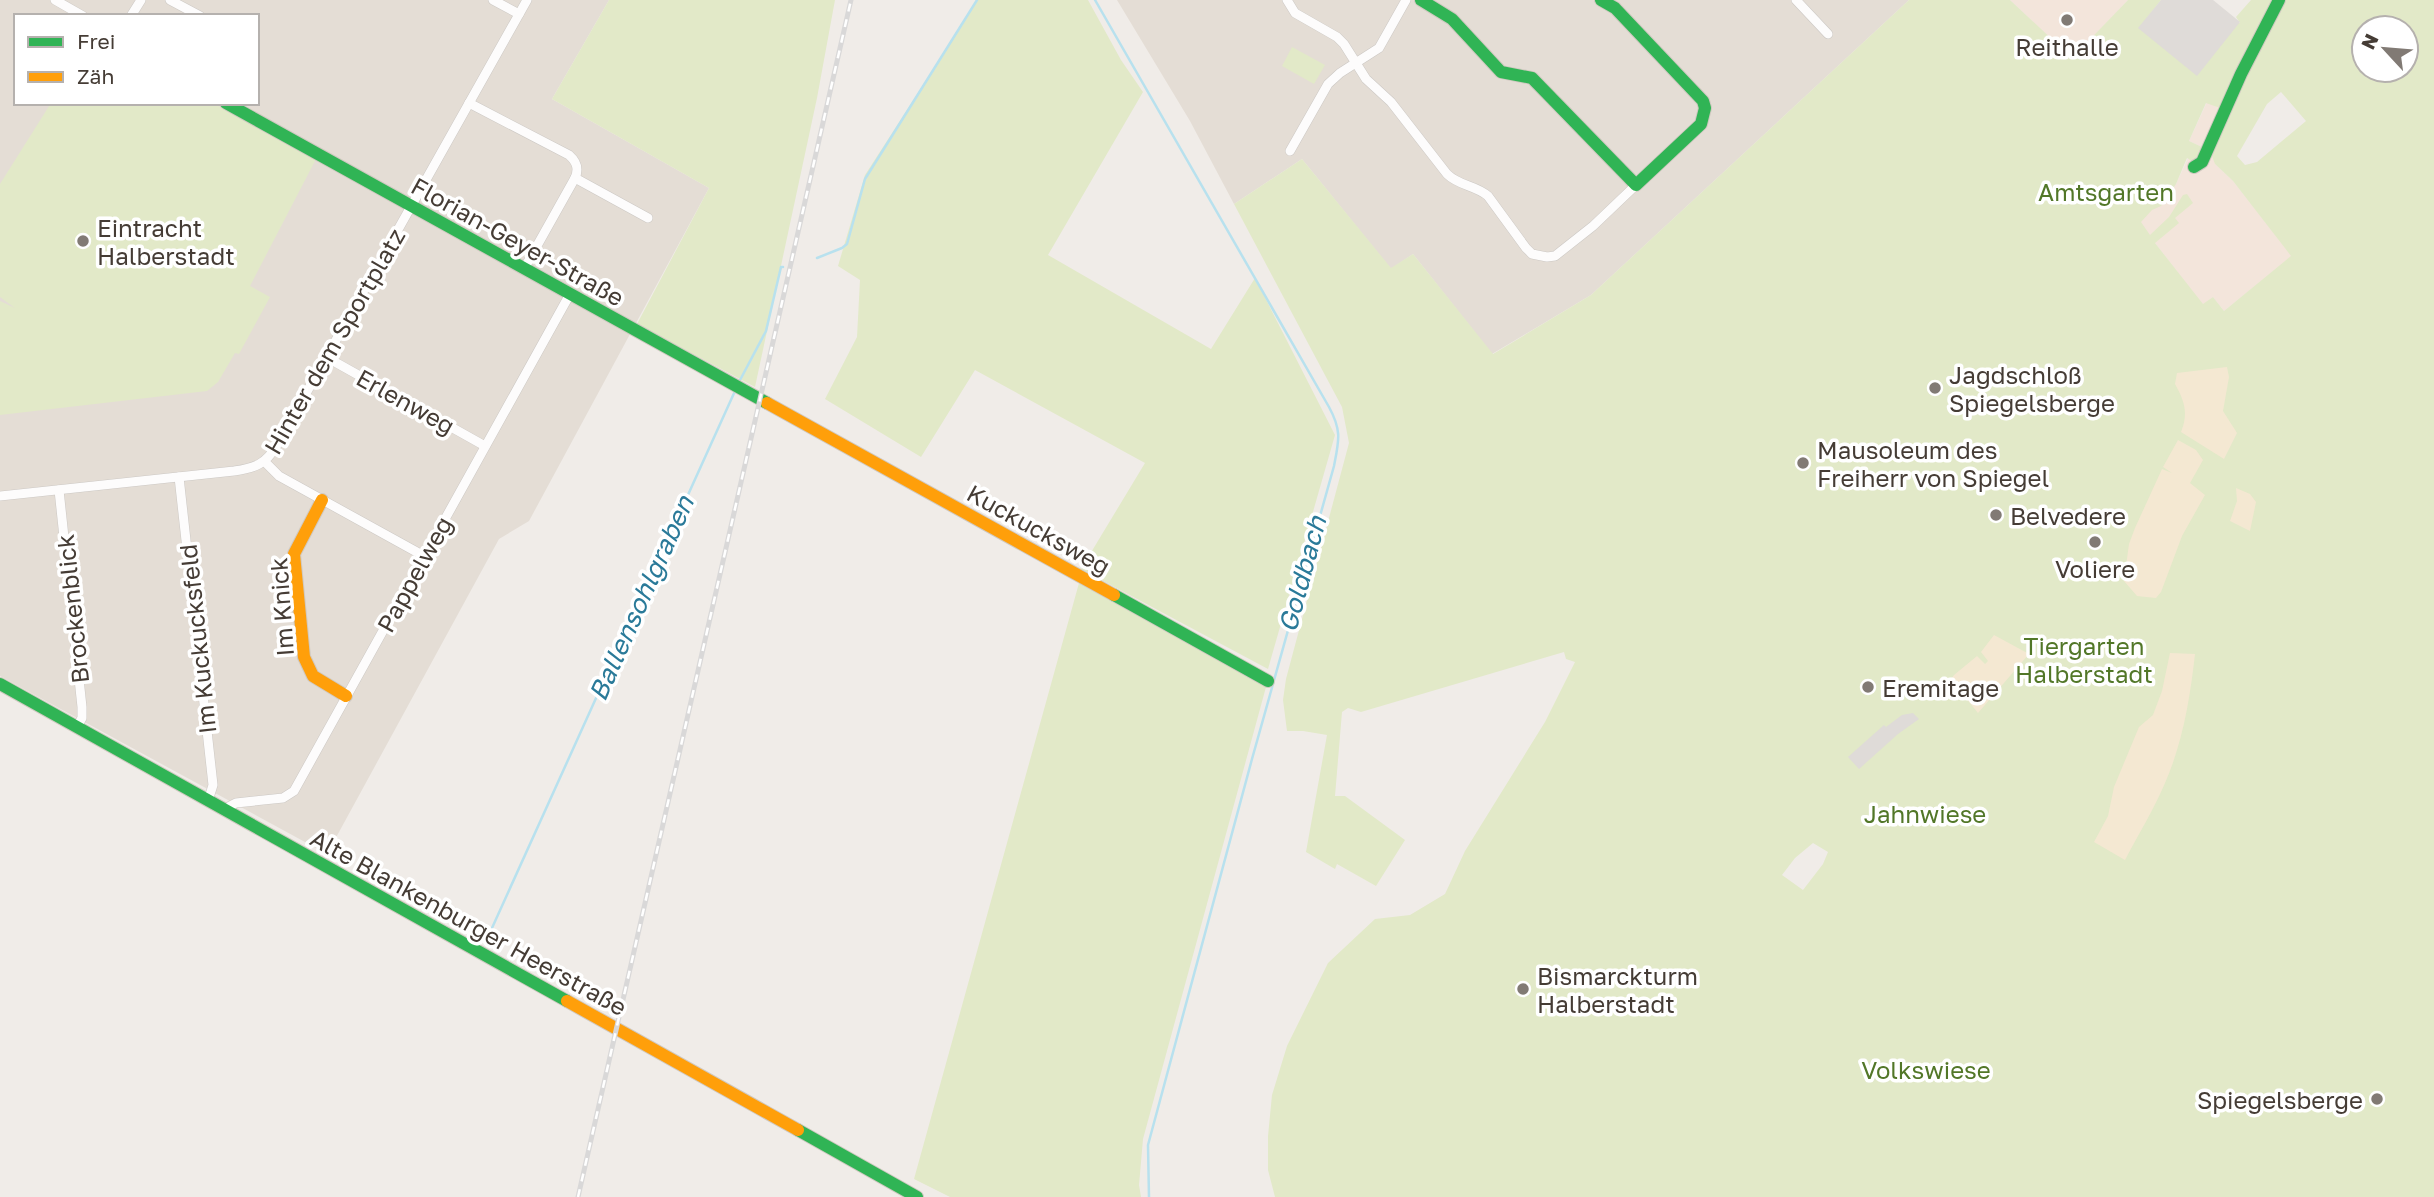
<svg xmlns="http://www.w3.org/2000/svg" width="2434" height="1197" font-family="'Golos Text',sans-serif">
<rect width="100%" height="100%" fill="#f0ece8"/>
<g fill="#e4ddd5" fill-rule="evenodd">
<path d="M0 0H609L552 99 709 188 529 521 499 539 327 854 0 676ZM16 16H257V103H16Z"/>
<polygon points="1117,0 1909,0 1591,295 1492,354 1413,254 1391,269 1302,159 1234,204 1190,121"/>
</g>
<g fill="#f3e5db">
<polygon points="2010,0 2128,0 2072,59"/>
<polygon points="2275,0 2286,0 2246,76 2215,164 2233,181 2292,256 2224,311 2213,297 2203,305 2155,243 2077,135 2176,184 2188,158 2202,147 2189,141 2207,102 2219,108"/>
</g>
<g fill="#e2e9c8" fill-rule="evenodd">
<polygon points="609,0 835,0 817,98 755,387 637,324 709,188 552,99"/>
<polygon points="978,0 1088,0 1121,60 1143,92 1048,255 1211,349 1255,278 1335,435 1268,669 1081,569 1145,463 975,370 921,457 825,399 857,337 860,280 838,266 865,175"/>
<path d="M1909 0H2010L2072 58 2128 0H2161L2139 28 2240 23 2236 17 2251 0H2275L2220 108 2206 103 2189 141 2202 147 2197 160 2192 161 2187 158 2176 184 2161 206 2152 210 2141 222 2150 235 2169 217 2183 195 2187 194 2193 203 2175 218 2179 223 2155 243 2203 304 2213 297 2224 311 2291 256 2233 181 2215 164 2212 156 2246 76 2286 0H2434V1197H1275L1268 1170V1136L1272 1095 1287 1046 1328 963 1375 919 1410 915 1445 894 1465 851 1545 722 1575 662 1566 659 1564 652 1361 712 1348 708 1342 712 1335 796H1345L1405 840 1376 886 1337 864 1335 869 1306 852 1327 735 1303 731H1287L1283 700 1286 679 1349 443 1342 407 1234 204 1302 159 1391 268 1413 254 1493 354 1591 295ZM2364 28H2406V70H2364ZM2281 92 2306 121 2257 162 2245 165 2237 156 2267 104ZM1813 843 1828 852 1823 864 1803 890 1782 875 1795 858Z"/>
<polygon points="1292,47 1325,65 1314,84 1282,66"/>
<polygon points="51,103 213,103 316,159 250,286 270,297 239,354 235,353 218,382 207,391 0,415 0,301 15,308 0,297 0,184"/>
<polygon points="1079,583 1266,687 1143,1139 1139,1185 1141,1197 950,1197 914,1179"/>
</g>
<g fill="#f4e8d2">
<path d="M2227 367 2229 377 2223 411 2237 433 2224 459 2181 432C2189 413 2184 400 2175 384L2177 373Z"/>
<polygon points="2178,440 2196,450 2203,460 2190,483 2205,495 2182,536 2161,592 2156,598 2137,596 2124,581 2129,544 2135,528 2162,469 2172,473 2163,467"/>
<polygon points="2236,488 2250,494 2256,502 2250,531 2230,521 2237,501"/>
<polygon points="1994,635 2029,654 1978,713 1965,697 1947,685 1954,675 1977,656 1985,664 1988,661 1981,652"/>
<path d="M2170 653 2195 654C2190 698 2183 742 2165 783 2154 809 2138 835 2125 860L2094 842 2108 816 2114 787 2139 727 2153 715 2162 691Z"/>
</g>
<g fill="#dfdbd8">
<polygon points="2161,0 2213,0 2240,22 2197,76 2138,28"/>
<polygon points="1913,713 1919,719 1898,734 1859,769 1848,757 1884,725 1886,727 1902,715"/>
</g>
<g fill="none" stroke-linecap="round" stroke-linejoin="round">
<g stroke="#b8e1ee" stroke-width="2.5">
<path d="M1095 0 1329 407C1342 431 1339 440 1334 466L1252 759 1148 1145 1149 1197"/>
<polyline points="817,258 842,248 847,244 865,179 977,0"/>
<polyline points="739,382 766,331 781,267 783,267"/>
<polyline points="492,928 735,391"/>
</g>
<defs>
<g id="street">
<polyline points="55,0 83,16"/>
<polyline points="170,0 200,16"/>
<polyline points="493,0 519,14"/>
<path d="M1287 0 1295 13 1337 37 1344 44 1366 79 1391 102 1447 174C1459 186 1475 185 1488 196L1526 248 1532 254 1547 257 1555 256 1593 226 1636 185"/>
<polyline points="1796,0 1828,34"/>
<polyline points="131,16 141,0"/>
<path d="M469 103 569 155C577 162 579 169 575 178L524 269"/>
<polyline points="1290,151 1328,84 1340,73 1379,48 1406,0"/>
<polyline points="575,178 648,218"/>
<polyline points="326,357 485,446"/>
<polyline points="265,462 279,476 424,556"/>
<polyline points="179,477 213,785 208,801"/>
<polyline points="59,490 82,707 82,718 77,727"/>
<path d="M0 496 234 471C255 468 266 464 277 445L527 0"/>
<polyline points="227,811 230,806 236,803 283,798 294,791 570,294"/>
</g>
<g id="fast">
<polyline points="1421,0 1452,19 1501,72 1532,78 1636,185 1701,124 1705,108 1703,101 1615,8 1601,0"/>
<polyline points="226,103 767,403"/>
<polyline points="2194,167 2202,162 2241,74 2279,0"/>
<polyline points="1114,595 1268,681"/>
<polyline points="0,684 567,1001"/>
<polyline points="798,1130 917,1197"/>
</g>
<g id="slow">
<polyline points="767,403 1114,595"/>
<polyline points="322,500 294,554 304,657 313,676 346,696"/>
<polyline points="567,1001 798,1130"/>
</g>
</defs>
<use href="#street" stroke="#ccc8c4" stroke-width="10"/>
<use href="#fast" stroke="#d0c9c0" stroke-width="14"/>
<use href="#slow" stroke="#d0c9c0" stroke-width="14"/>
<use href="#street" stroke="#fdfcfc" stroke-width="9"/>
<use href="#fast" stroke="#30b455" stroke-width="12"/>
<use href="#slow" stroke="#ff9f0a" stroke-width="12"/>
<defs>
<polyline id="rail" points="578,1197 851,0"/>
</defs>
<use href="#rail" stroke="#d9d8d8" stroke-width="5"/>
<use href="#rail" stroke="#fff" stroke-width="2.5" stroke-dasharray="8" stroke-linecap="butt"/>
</g>
<g fill="#817a74" stroke="#fff" stroke-width="2.5">
<circle cx="2067" cy="20" r="7"/>
<circle cx="83" cy="241" r="7"/>
<circle cx="1935" cy="388" r="7"/>
<circle cx="1803" cy="463" r="7"/>
<circle cx="1996" cy="515" r="7"/>
<circle cx="2095" cy="542" r="7"/>
<circle cx="1868" cy="687" r="7"/>
<circle cx="1523" cy="989" r="7"/>
<circle cx="2377" cy="1099" r="7"/>
</g>
<g text-anchor="middle" dominant-baseline="central" stroke-width="7" stroke-linejoin="round" paint-order="stroke">
<g font-size="24" fill="#453c35" stroke="#fff" text-anchor="start">
<text x="2067" y="46" text-anchor="middle">Reithalle</text>
<text x="97" y="227">Eintracht<tspan x="97" dy="28">Halberstadt</tspan></text>
<text x="1949" y="374">Jagdschloß<tspan x="1949" dy="28">Spiegelsberge</tspan></text>
<text x="1817" y="449">Mausoleum des<tspan x="1817" dy="28">Freiherr von Spiegel</tspan></text>
<text x="2010" y="515">Belvedere</text>
<text x="2095" y="568" text-anchor="middle">Voliere</text>
<text x="1882" y="687">Eremitage</text>
<text x="1537" y="975">Bismarckturm<tspan x="1537" dy="28">Halberstadt</tspan></text>
<text x="2363" y="1099" text-anchor="end">Spiegelsberge</text>
</g>
<g font-size="24" fill="#527728" stroke="#fff">
<text x="2106" y="191">Amtsgarten</text>
<text x="2084" y="645">Tiergarten<tspan x="2084" dy="28">Halberstadt</tspan></text>
<text x="1925" y="813">Jahnwiese</text>
<text x="1926" y="1069">Volkswiese</text>
</g>
<g font-size="24" fill="#453c35" stroke="#fff">
<text transform="translate(518 241) rotate(29)">Florian-Geyer-Straße</text>
<text transform="translate(334 341) rotate(-60)">Hinter dem Sportplatz</text>
<text transform="translate(406 401) rotate(29)">Erlenweg</text>
<text transform="translate(1039 529) rotate(29)">Kuckucksweg</text>
<text transform="translate(414 574) rotate(-61)">Pappelweg</text>
<text transform="translate(281 607) rotate(-94)">Im Knick</text>
<text transform="translate(72 609) rotate(-96)">Brockenblick</text>
<text transform="translate(197 639) rotate(-96)">Im Kuckucksfeld</text>
<text transform="translate(469 922) rotate(29)">Alte Blankenburger Heerstraße</text>
</g>
<g font-size="26" font-style="italic" fill="#2a7a99" stroke="#fff">
<text transform="translate(1302 574) rotate(-75)">Goldbach</text>
<text transform="translate(641 598) rotate(-66)">Ballensohlgraben</text>
</g>
</g>
<rect x="14" y="14" width="245" height="91" fill="#ffffff" stroke="#b5b1ae" stroke-width="2"/>
<rect x="28" y="37" width="35" height="10" fill="#30b455" stroke="#b5b1ae" stroke-width="2"/>
<text x="77" y="49" font-size="21" fill="#453c35">Frei</text>
<rect x="28" y="72" width="35" height="10" fill="#ff9f0a" stroke="#b5b1ae" stroke-width="2"/>
<text x="77" y="84" font-size="21" fill="#453c35">Zäh</text>
<g transform="translate(2385 49) rotate(296)"><circle r="33" fill="#ffffff" stroke="#b5b1ae" stroke-width="2"/>
<path d="M0-5L12 26L0 18L-12 26Z" fill="#817a74"/>
<text y="-10" font-size="19" font-weight="bold" text-anchor="middle" fill="#453c35">N</text>
</g>
</svg>
